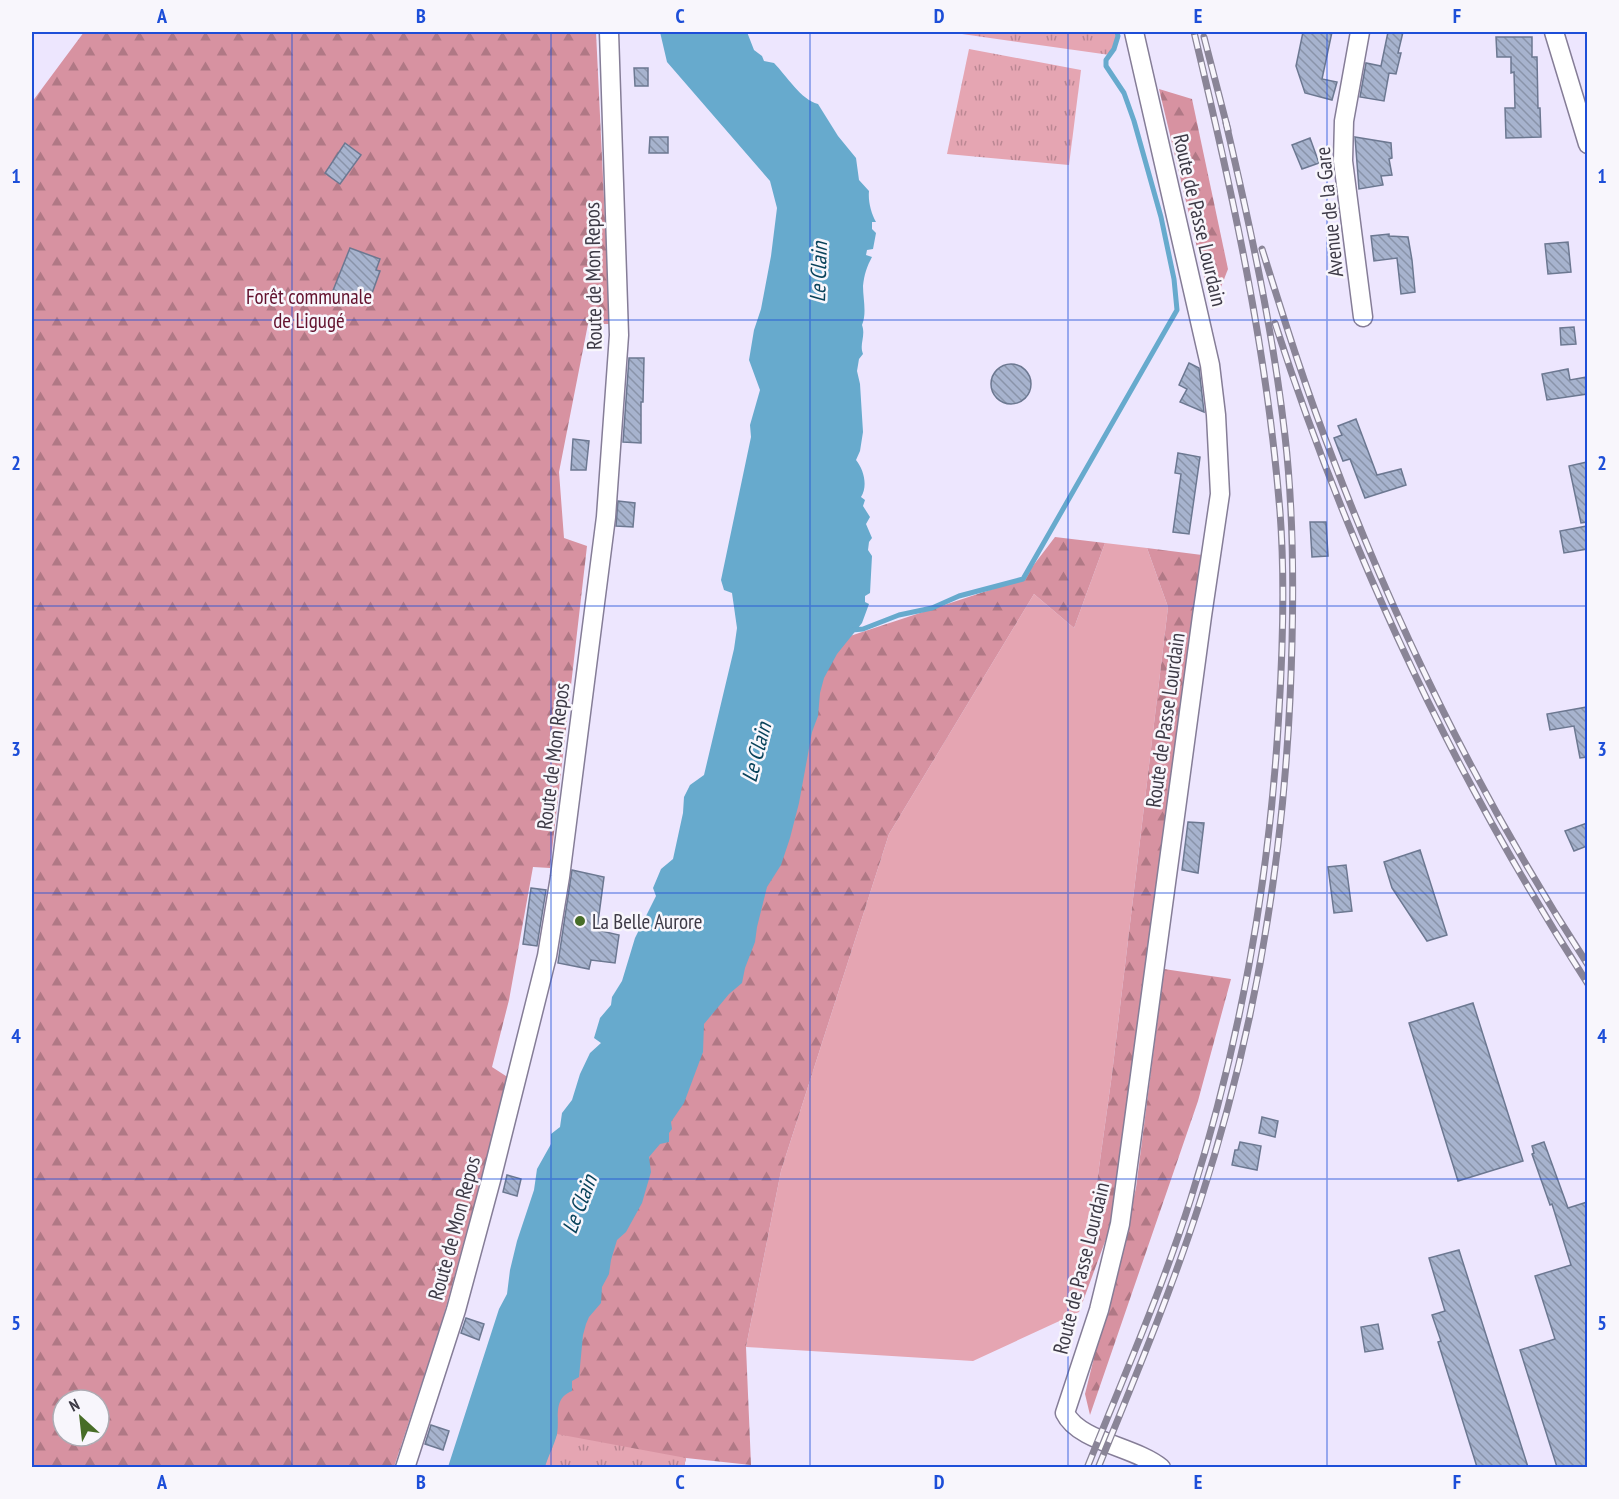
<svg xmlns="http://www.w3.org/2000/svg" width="1619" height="1499" font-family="'PT Sans Narrow',sans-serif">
<defs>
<pattern id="forest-firs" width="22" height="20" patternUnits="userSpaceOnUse" patternTransform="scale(1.5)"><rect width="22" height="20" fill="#d792a1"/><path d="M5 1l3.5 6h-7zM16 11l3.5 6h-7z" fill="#b07885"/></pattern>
<pattern id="park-tufts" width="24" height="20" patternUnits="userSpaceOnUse" patternTransform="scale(1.5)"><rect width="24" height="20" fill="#e5a5b2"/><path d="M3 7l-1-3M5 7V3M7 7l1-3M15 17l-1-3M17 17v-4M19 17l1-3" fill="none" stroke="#bb8793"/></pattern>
<pattern id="building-back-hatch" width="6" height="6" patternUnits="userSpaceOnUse" patternTransform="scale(1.5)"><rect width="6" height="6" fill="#a7b3ce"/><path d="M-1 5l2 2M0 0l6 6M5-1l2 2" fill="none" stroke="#8993a9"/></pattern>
</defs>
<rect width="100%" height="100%" fill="#ede6fe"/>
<polygon fill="#e5a5b2" points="1105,543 1147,548 1168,607 1112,1074 1079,1312 973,1361 746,1347 781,1171 889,834 1034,594 1074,628"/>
<g fill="url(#forest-firs)" fill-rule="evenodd">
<path d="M84 32H596L610 324H588L559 472 564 538 587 546 550 868 533 867 509 1000 492 1067 509 1078 441 1325 394 1467 32 1468V102ZM63 1400H99V1436H63Z"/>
<polygon points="1159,89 1192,99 1228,269 1212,310"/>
<polygon points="1055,537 1105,543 1074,628 1034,594 889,834 781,1171 746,1347 751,1465 686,1458 684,1467 521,1468 797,651 850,636 1023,579"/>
<polygon points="1147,548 1202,555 1110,1228 1079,1312 1112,1074 1168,607"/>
<polygon points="1164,969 1231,979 1198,1101 1090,1415 1085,1394 1136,1188"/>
</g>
<g fill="url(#park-tufts)">
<polygon points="948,32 1117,32 1118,36 1110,55"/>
<polygon points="969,49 1081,70 1069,165 947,154"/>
<polygon points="557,1434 686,1458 684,1467 544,1468"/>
</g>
<path fill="#67aacd" d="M660 32H747L754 50 762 56 764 61 774 63C786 75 801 100 818 104L838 136 856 158 859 180 869 191C868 201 871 213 876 222H872V229L876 233 873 249 867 250 866 255 872 257C867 266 864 275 863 286 863 299 867 313 862 325 866 336 859 344 863 354L859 359 857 371 860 384 863 432 860 451 856 460C864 470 868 486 861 497L865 500 863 506 870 517 866 524 872 538 869 542 868 550 872 556 870 593 865 596V602L869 604 862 623 837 654 824 678 820 693 818 716 812 732 799 803 790 838 781 865 767 887 757 927 755 942 745 968 742 983 729 994 704 1024 703 1052 684 1103 671 1122 672 1129 669 1133V1142L660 1144 649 1157 651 1172 642 1203 626 1232 617 1240 611 1260 609 1274 602 1287 601 1303 589 1317 586 1324 583 1335 579 1377 572 1381V1391C552 1399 560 1418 557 1434 554 1446 548 1456 545 1467H448L499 1309 507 1294 510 1270 517 1241 534 1190 537 1169 551 1144V1134L560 1127 562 1113 572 1100 580 1074 590 1053 601 1043 594 1038 600 1018 611 1005 612 997 622 981 635 938 656 896 653 888 661 869 673 859 683 813 684 797 690 785 704 775 734 649 737 628 732 593 724 590 721 580 751 437 750 425 760 390 749 360 754 330 761 309 771 256 777 208 770 181 667 62Z"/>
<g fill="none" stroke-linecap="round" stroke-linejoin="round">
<polyline stroke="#67aacd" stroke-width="5" points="852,630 863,629 899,615 932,608 959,596 1023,579 1177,310 1174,279 1161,217 1134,121 1124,93 1106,66 1106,60 1114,49 1118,36 1117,32"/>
</g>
<g fill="url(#building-back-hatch)" stroke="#6c7891" stroke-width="1.5">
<polygon points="1303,32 1332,32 1322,79 1337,82 1332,100 1305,93 1296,66"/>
<polygon points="1388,32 1403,32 1398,53 1401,53 1396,74 1389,73 1384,101 1360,97 1366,63 1381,66"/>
<polygon points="1496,37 1532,37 1532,57 1537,57 1538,108 1540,108 1541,137 1506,138 1505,108 1515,108 1514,72 1511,73 1511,57 1497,57"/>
<polygon points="634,68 648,68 648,86 635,86"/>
<polygon points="650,137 668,137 668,153 649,153"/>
<polygon points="1355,137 1391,143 1392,158 1389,159 1392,175 1381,176 1383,185 1359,189"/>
<polygon points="1310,138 1319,163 1302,169 1292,145"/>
<polygon points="345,143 361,155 340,184 325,173"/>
<polygon points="1389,234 1389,236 1408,237 1412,260 1415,292 1401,294 1397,258 1374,261 1371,236"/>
<polygon points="1568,242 1571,272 1548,274 1545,244"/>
<polygon points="350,248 380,259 376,270 380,271 371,296 367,295 364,305 332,293"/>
<polygon points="1574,327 1576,344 1561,345 1560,328"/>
<polygon points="629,358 644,358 643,402 641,402 641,443 623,442"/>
<polygon points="1189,363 1199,368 1204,412 1180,402 1187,389 1179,385"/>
<circle cx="1011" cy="384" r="20"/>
<polygon points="1568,369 1570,380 1587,377 1587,394 1547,400 1542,374"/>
<polygon points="1356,419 1377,475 1401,469 1406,485 1365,498 1350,459 1343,461 1334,438 1342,435 1338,426"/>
<polygon points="573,439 589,441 586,470 571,470"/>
<polygon points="1178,453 1200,457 1189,534 1173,532 1181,474 1175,473"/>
<polygon points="1587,462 1587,522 1581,523 1569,466"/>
<polygon points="618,501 635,503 633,527 616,526"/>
<polygon points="1310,522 1326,522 1328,556 1312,557"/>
<polygon points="1587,526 1587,549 1564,553 1560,531"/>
<polygon points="1587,707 1587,757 1580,758 1574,726 1550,730 1547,714"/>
<polygon points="1188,822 1204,823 1198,873 1182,870"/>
<polygon points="1587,823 1587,846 1574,851 1565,831"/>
<polygon points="1420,850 1447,935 1427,941 1392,888 1384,862"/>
<polygon points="1346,865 1352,911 1334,913 1328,867"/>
<polygon points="572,870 604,877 597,930 619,935 615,963 591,960 589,969 558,963"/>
<polygon points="531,888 546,890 537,946 523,944"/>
<polygon points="1473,1003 1523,1161 1458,1181 1409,1023"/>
<polygon points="1262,1117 1278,1121 1275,1137 1259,1133"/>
<polygon points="1240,1142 1261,1146 1257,1170 1232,1165 1235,1150 1238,1150"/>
<polygon points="1544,1142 1568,1208 1587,1202 1587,1467 1557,1467 1520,1350 1555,1339 1535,1276 1571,1265 1552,1204 1550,1205 1532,1154 1534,1153 1532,1146"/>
<polygon points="507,1175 521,1179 517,1196 503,1192"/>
<polygon points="1459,1250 1528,1467 1477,1467 1438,1342 1441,1341 1432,1315 1445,1311 1429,1258"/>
<polygon points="466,1318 484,1324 479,1340 461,1333"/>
<polygon points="1378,1324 1383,1349 1365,1352 1361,1327"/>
<polygon points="431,1425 449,1431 443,1450 425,1444"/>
</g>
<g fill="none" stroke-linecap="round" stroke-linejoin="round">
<defs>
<g id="street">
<path d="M1134 32 1210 365 1216 415 1220 494 1202 616 1120 1224 1099 1310 1065 1413C1079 1442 1136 1447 1161 1468"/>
<polyline points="1360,32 1344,121 1343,161 1363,317"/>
<polyline points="1554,32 1588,144"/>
<polyline points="405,1468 456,1310 491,1180 547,956 560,877 606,517 619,335 609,32"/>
</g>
</defs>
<use href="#street" stroke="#857d97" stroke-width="21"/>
<use href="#street" stroke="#fff" stroke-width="18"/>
<defs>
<g id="rail">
<polyline points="1204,37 1228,130"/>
<path d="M1262 249C1284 319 1306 390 1333 459 1400 636 1485 806 1588 965"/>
<path d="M1275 323C1350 556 1455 778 1588 984"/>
<path d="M1087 1468C1123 1378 1162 1290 1191 1198 1241 1040 1270 877 1279 711 1283 645 1285 578 1280 512 1267 348 1232 191 1194 32"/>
<path d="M1098 1468C1134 1380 1171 1292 1200 1202 1253 1039 1282 870 1290 699 1294 612 1295 523 1285 436 1273 330 1250 226 1226 123"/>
</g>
</defs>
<use href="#rail" stroke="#8a8597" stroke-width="7"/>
<use href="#rail" stroke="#f8f6fc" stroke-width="4.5" stroke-dasharray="14" stroke-linecap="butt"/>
</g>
<path fill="none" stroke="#1d4ed8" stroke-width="1.5" stroke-opacity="0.55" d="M292 32V1468M551 32V1468M810 32V1468M1068 32V1468M1327 32V1468M32 320H1588M32 606H1588M32 893H1588M32 1179H1588"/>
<circle fill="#476d27" stroke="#f8f6fc" stroke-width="2" cx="580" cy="921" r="6"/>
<g text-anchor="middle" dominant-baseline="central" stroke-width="5" stroke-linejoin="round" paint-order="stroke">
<g font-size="21" fill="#3d3a46" stroke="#f8f6fc">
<text transform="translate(1329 212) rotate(-96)">Avenue de la Gare</text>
<text transform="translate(1200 220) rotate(77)">Route de Passe Lourdain</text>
<text transform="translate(593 276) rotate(-91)">Route de Mon Repos</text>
<text transform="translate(1165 720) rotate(-82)">Route de Passe Lourdain</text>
<text transform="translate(553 756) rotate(-83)">Route de Mon Repos</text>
<text transform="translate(454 1228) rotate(-75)">Route de Mon Repos</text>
<text transform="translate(1081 1268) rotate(-76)">Route de Passe Lourdain</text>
</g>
<g font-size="21" fill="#63122e" stroke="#f8f6fc">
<text x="309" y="296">Forêt communale<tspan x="309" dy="24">de Ligugé</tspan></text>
</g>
<g font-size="21" fill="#3d3a46" stroke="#f8f6fc" text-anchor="start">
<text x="592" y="921">La Belle Aurore</text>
</g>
<g font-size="22" font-style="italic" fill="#09435b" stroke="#f8f6fc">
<text transform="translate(818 272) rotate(-88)">Le Clain</text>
<text transform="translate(756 752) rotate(-75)">Le Clain</text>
<text transform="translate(579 1204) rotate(-69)">Le Clain</text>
</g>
</g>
<rect width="1619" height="1499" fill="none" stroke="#f8f6fc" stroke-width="66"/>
<g transform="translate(81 1418) rotate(333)"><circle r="28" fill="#f8f6fc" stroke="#adabb3" stroke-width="1.5"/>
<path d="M0-4.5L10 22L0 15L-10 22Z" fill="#476d27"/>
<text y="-9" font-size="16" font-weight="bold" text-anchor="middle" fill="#3d3a46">N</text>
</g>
<rect x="33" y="33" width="1553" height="1433" fill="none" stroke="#1d4ed8" stroke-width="2"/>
<g font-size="20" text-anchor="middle" font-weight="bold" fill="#1d4ed8">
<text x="162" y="23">A</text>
<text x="421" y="23">B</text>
<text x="680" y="23">C</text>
<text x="939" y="23">D</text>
<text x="1198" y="23">E</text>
<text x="1457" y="23">F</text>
<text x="16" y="183">1</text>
<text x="1602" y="183">1</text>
<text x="16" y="470">2</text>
<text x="1602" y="470">2</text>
<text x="16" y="756">3</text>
<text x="1602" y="756">3</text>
<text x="16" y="1043">4</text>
<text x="1602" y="1043">4</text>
<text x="16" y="1330">5</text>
<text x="1602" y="1330">5</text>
<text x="162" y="1489">A</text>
<text x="421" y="1489">B</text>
<text x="680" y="1489">C</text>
<text x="939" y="1489">D</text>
<text x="1198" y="1489">E</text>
<text x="1457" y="1489">F</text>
</g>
</svg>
